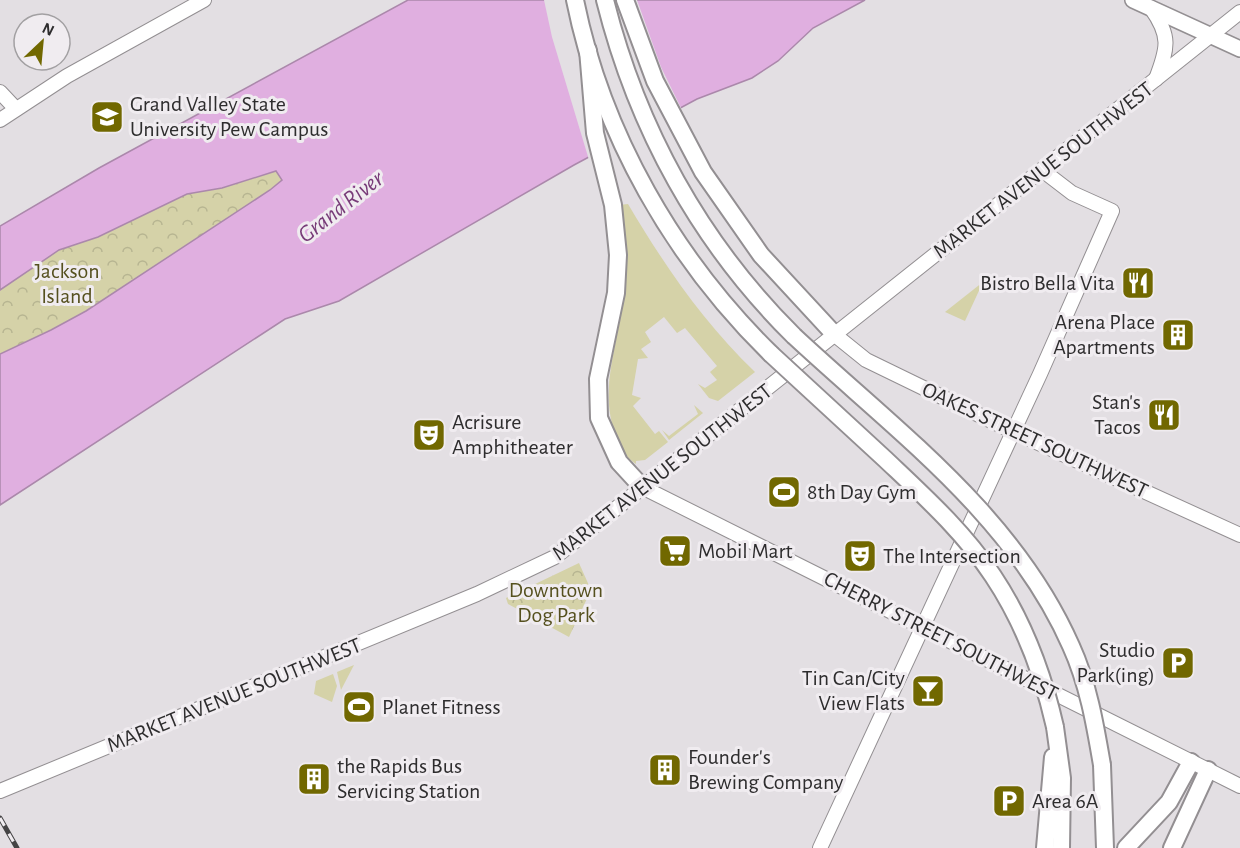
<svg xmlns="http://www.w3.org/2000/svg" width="1240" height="848" font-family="'Alegreya Sans',sans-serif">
<defs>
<pattern id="forest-crowns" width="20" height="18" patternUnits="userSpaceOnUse" patternTransform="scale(1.5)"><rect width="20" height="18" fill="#d5d2a8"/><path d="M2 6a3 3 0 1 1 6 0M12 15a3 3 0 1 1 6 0" fill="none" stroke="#b7b591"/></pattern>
</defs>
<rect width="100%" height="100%" fill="#e3dfe3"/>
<g fill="#d5d2a8">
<path d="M628 204C666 268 704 323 755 372L718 401 709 398 698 384 705 388 717 380 710 372 717 366 685 328 677 333 664 317 645 332 651 342 641 349 648 358 638 359 632 395 641 398 633 406 655 434 659 431 668 442 645 460 636 461V464C627 459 621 448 617 439 596 388 621 340 624 288 625 261 621 232 619 205Z"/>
<polygon points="983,282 965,321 945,312"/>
<polygon points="694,405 703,413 669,440 662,430 669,436 698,414"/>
<polygon points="354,665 341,690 337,672"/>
<polygon points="333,674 337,686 332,702 314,694 316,681"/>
</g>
<g fill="url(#forest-crowns)">
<polygon points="276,171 282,180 270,190 86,311 51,330 0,354 0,290 59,250 98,237 187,194 222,188"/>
<polygon points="579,563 591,590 569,637 508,604 506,598"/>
</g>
<polygon fill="#e0afe0" stroke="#ab88ab" stroke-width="1.5" points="408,0 865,0 813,28 778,61 752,78 697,99 574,165 339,301 285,319 0,505 0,354 51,330 86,311 270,190 282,180 276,171 222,188 187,194 98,237 59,250 0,290 0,226 99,168"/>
<polygon fill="#e3dfe3" points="544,0 637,0 661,67 682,110 589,160 552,37"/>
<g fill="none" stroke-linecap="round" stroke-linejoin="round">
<defs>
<g id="secondary">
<path d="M1151 8C1171 36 1168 48 1156 79"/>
<polyline points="0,92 16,109"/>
<polyline points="0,120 67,76 204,0"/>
<polyline points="835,335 866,360 1012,431 1240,535"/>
<polyline points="642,487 1240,786"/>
<polyline points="0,791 477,594 555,557 1240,12"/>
<polyline points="820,848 1040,374 1112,211 1072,193 1042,170"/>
</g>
<polyline id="primary" points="1133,0 1240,49"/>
<g id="highway">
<path d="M575 0C602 134 674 259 771 354"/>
<path d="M605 0C637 128 700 243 794 336"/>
<polyline points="625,0 655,81 703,172 761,255 835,335"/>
<polyline points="588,50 595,133 613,205 618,255 616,293 598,379 599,418 619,462 642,487"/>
<polyline points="1055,727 1062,778 1061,848"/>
<polyline points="1102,765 1105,848"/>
<polyline points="1045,848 1053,757"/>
<polyline points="1126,848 1169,802 1191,762"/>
<polyline points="1172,848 1208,770"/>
</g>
</defs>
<use href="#secondary" stroke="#938f92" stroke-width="16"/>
<use href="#primary" stroke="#938f92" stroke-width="18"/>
<use href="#highway" stroke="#938f92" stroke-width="20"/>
<use href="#secondary" stroke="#fff" stroke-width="14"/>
<use href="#primary" stroke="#fff" stroke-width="15"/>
<use href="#highway" stroke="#fff" stroke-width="16"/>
<defs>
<polyline id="rail" points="0,818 17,848"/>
</defs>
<use href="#rail" stroke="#454445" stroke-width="5"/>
<use href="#rail" stroke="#f0ecf0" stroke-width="3" stroke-dasharray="9" stroke-linecap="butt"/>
<defs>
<g id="highway-bridge">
<path d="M794 336C896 431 1014 516 1071 646 1088 683 1095 724 1102 765"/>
<path d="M771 354C809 389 847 424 885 459 924 496 963 531 993 576 1023 621 1043 674 1055 727"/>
</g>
</defs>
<use href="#highway-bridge" stroke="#938f92" stroke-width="20" stroke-linecap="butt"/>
<use href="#highway-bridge" stroke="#fff" stroke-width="16"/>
</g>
<defs>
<symbol id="university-square" viewBox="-11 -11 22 22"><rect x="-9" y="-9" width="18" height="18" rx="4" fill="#716800" stroke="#f0ecf0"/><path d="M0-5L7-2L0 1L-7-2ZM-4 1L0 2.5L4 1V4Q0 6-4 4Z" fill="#fff"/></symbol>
<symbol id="restaurant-square" viewBox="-11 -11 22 22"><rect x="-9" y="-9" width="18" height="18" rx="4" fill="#716800" stroke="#f0ecf0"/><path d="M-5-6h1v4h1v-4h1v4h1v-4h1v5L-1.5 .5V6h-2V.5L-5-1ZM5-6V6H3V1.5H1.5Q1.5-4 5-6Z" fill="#fff"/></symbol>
<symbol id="building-square" viewBox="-11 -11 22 22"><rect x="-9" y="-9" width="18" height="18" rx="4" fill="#716800" stroke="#f0ecf0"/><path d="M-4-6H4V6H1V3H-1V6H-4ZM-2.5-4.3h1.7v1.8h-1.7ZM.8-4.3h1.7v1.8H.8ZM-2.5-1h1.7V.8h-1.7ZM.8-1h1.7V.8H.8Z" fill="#fff"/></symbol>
<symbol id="theatre-square" viewBox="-11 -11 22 22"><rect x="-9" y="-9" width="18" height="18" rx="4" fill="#716800" stroke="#f0ecf0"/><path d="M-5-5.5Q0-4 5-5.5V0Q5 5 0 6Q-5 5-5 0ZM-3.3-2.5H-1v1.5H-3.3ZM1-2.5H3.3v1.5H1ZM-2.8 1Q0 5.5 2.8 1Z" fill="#fff"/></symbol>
<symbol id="stadium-square" viewBox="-11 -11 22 22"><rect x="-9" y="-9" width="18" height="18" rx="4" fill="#716800" stroke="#f0ecf0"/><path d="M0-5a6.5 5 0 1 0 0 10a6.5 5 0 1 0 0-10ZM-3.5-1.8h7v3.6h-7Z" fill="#fff"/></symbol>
<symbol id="supermarket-square" viewBox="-11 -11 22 22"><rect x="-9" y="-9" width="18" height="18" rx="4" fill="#716800" stroke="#f0ecf0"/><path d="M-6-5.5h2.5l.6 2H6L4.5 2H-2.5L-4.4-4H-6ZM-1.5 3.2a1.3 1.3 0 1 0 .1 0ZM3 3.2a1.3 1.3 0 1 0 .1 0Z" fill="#fff"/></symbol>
<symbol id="parking-square" viewBox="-11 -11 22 22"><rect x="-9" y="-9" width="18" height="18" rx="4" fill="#716800" stroke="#f0ecf0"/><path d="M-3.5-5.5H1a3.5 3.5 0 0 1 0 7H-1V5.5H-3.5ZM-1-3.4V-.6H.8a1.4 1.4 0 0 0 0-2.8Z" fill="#fff"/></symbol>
<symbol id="bar-square" viewBox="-11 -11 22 22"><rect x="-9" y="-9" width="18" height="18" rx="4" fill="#716800" stroke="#f0ecf0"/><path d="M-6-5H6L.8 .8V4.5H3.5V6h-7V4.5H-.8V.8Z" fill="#fff"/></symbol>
</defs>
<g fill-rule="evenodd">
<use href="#university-square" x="88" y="98" width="38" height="38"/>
<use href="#restaurant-square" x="1119" y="264" width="38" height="38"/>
<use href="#building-square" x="1159" y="316" width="38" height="38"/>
<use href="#restaurant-square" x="1145" y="396" width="38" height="38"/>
<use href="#theatre-square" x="410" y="416" width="38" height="38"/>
<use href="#stadium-square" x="765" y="473" width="38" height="38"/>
<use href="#supermarket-square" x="656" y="532" width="38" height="38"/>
<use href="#theatre-square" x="841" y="537" width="38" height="38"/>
<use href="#parking-square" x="1159" y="644" width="38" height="38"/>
<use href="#bar-square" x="909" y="672" width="38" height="38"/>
<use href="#stadium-square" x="340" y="688" width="38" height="38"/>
<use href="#building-square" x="646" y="751" width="38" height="38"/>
<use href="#building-square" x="295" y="760" width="38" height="38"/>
<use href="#parking-square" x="990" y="782" width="38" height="38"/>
</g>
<g text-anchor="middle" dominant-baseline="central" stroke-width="6" stroke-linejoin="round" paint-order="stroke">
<g font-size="22" fill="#2e2d2e" stroke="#f0ecf0" text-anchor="start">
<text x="130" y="104">Grand Valley State<tspan x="130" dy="25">University Pew Campus</tspan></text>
<text x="1115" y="283" text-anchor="end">Bistro Bella Vita</text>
<text x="1155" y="322" text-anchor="end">Arena Place<tspan x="1155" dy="25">Apartments</tspan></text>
<text x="1141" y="402" text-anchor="end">Stan's<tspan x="1141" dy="25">Tacos</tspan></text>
<text x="452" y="422">Acrisure<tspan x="452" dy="25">Amphitheater</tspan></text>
<text x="807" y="492">8th Day Gym</text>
<text x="698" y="551">Mobil Mart</text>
<text x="883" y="556">The Intersection</text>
<text x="1155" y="650" text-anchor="end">Studio<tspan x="1155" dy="25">Park(ing)</tspan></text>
<text x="905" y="678" text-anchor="end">Tin Can/City<tspan x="905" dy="25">View Flats</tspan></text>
<text x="382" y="707">Planet Fitness</text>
<text x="688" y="757">Founder's<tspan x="688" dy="25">Brewing Company</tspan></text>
<text x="337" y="766">the Rapids Bus<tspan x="337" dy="25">Servicing Station</tspan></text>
<text x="1032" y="801">Area 6A</text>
</g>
<g font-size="22" fill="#2e2d2e" stroke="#f0ecf0">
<text transform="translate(1043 170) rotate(-38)">MARKET AVENUE SOUTHWEST</text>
<text transform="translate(1035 440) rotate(25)">OAKES STREET SOUTHWEST</text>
<text transform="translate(662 472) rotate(-38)">MARKET AVENUE SOUTHWEST</text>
<text transform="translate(941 636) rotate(27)">CHERRY STREET SOUTHWEST</text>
<text transform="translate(234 695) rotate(-22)">MARKET AVENUE SOUTHWEST</text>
</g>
<g font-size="22" fill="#55501e" stroke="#f0ecf0">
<text x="67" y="271">Jackson<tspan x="67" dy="25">Island</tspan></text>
<text x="556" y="590">Downtown<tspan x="556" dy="25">Dog Park</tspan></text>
</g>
<g font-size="24" font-style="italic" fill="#783c79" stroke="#f0ecf0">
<text transform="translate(341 207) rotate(-38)">Grand River</text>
</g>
</g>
<g transform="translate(42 42) rotate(26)"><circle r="28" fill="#f0ecf0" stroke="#a2a0a2" stroke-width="1.5"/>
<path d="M0-4.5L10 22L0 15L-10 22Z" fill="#716800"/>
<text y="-9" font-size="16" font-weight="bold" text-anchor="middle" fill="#2e2d2e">N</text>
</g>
</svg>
